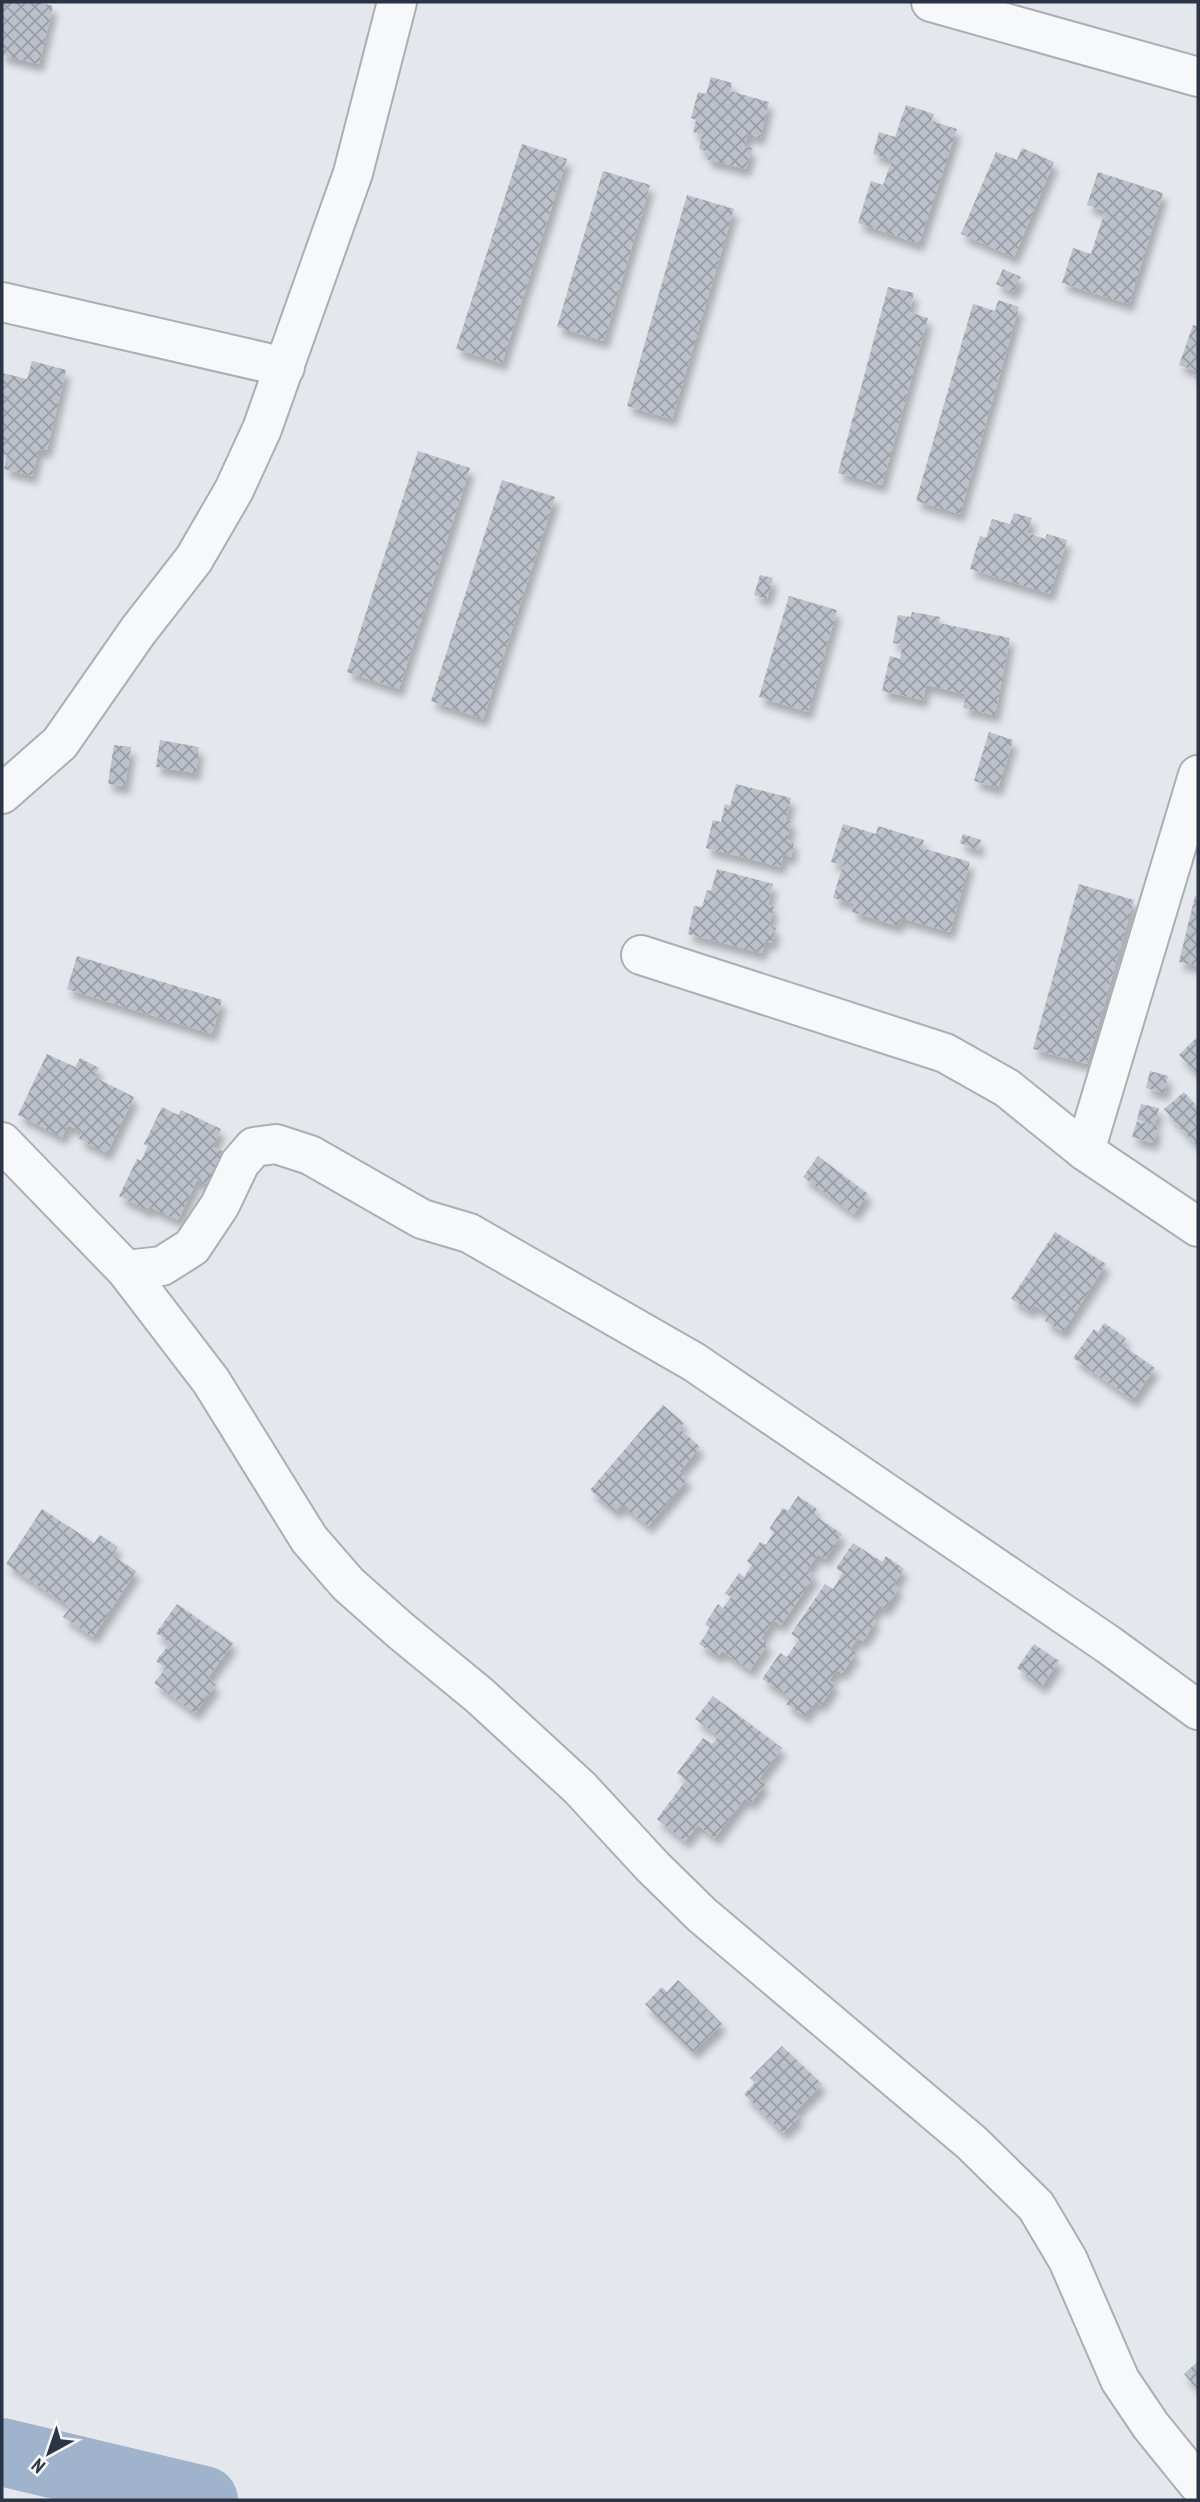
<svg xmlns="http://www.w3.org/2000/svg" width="1200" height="2502" font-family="'PT Sans Narrow',sans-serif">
<defs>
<pattern id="building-cross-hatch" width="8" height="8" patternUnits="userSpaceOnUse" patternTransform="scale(1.75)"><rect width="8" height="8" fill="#bbc0ca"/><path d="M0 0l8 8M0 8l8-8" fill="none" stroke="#989da6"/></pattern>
<filter id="shadow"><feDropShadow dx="4.5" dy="8" stdDeviation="3.5" flood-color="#0004"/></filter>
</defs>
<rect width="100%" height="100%" fill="#e4e7ec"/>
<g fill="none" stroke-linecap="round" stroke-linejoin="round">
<polyline stroke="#9fb4cc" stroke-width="68" points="2,2452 204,2500"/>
</g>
<g fill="url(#building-cross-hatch)" filter="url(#shadow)">
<polygon points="2,2 37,2 53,6 39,64 2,55"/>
<polygon points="711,77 732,83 730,91 769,102 760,138 748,134 744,146 752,148 746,169 706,159 708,152 699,149 702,135 693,132 696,120 691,118 698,92 706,94"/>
<polygon points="906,105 934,114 931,121 957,129 919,244 858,223 871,181 883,185 892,160 873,154 879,132 895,137"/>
<polygon points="522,144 567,159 502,363 456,349"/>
<polygon points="1022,148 1054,162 1014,257 961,234 996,152 1017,160"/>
<polygon points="603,171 650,185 604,341 557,327"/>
<polygon points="1098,172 1163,193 1129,304 1062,283 1073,248 1091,254 1105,211 1087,205"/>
<polygon points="687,195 734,209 672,419 627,406"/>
<polygon points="1003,269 1021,277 1013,292 996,284"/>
<polygon points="888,287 914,293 909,312 928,318 882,485 838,473"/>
<polygon points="998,300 1019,307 960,514 916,501 973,304 995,311"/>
<polygon points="1193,325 1198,326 1198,380 1193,378 1196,371 1179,365"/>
<polygon points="32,361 66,370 47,450 39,449 32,476 4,469 7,455 2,454 2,373 27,379"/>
<polygon points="418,451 470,468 399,689 347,672"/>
<polygon points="502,480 555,497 483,719 431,701"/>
<polygon points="1014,513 1032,518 1027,533 1045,539 1047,534 1067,540 1050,594 970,569 980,536 986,538 992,519 1010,524"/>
<polygon points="760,575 773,578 767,599 754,595"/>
<polygon points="789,596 837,610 808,712 759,697"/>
<polygon points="912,612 940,617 939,623 1010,638 995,715 963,708 966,694 926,685 923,700 882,691 890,656 900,659 903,645 893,643 898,615 911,617"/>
<polygon points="989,732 1013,740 998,788 974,781"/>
<polygon points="160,740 199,747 196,773 156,767"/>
<polygon points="114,745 131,747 125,786 108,784"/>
<polygon points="736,784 791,798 786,820 792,821 787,840 794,842 791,857 783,855 781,867 706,848 713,820 721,822 725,804 730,806"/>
<polygon points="843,824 876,834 878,826 924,840 922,848 970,862 950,932 901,918 898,926 852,912 855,904 833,898 843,865 831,862"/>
<polygon points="963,834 981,840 978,850 960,843"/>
<polygon points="717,869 773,884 768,905 774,907 769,926 776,928 772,943 765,941 762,953 688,934 694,906 702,907 707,890 711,891"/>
<polygon points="1079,884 1134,900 1087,1064 1033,1049"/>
<polygon points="1195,896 1198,897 1198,966 1179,962"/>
<polygon points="77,956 222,1000 212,1034 67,989"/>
<polygon points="1198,1036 1198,1074 1179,1055"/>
<polygon points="47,1054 75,1067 80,1058 99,1068 94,1077 134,1097 107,1153 79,1139 82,1132 68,1125 62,1137 18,1115"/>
<polygon points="1150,1071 1168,1076 1164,1093 1146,1088"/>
<polygon points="1184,1092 1198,1108 1198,1141 1195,1144 1164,1109"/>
<polygon points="1141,1104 1159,1108 1155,1124 1137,1120"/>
<polygon points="162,1107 178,1115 181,1110 221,1129 213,1147 224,1152 208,1184 197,1180 178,1220 150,1207 149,1211 119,1196 137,1159 141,1161 148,1146 144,1144"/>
<polygon points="1137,1121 1158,1127 1153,1143 1132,1137"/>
<polygon points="818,1156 868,1194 854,1214 803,1177"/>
<polygon points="1055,1232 1106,1264 1063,1332 1045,1321 1049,1314 1034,1305 1030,1311 1011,1299"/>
<polygon points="1104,1323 1126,1338 1122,1345 1155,1368 1133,1400 1073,1358 1094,1329 1098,1332"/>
<polygon points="663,1405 684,1423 679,1428 700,1447 679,1472 688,1479 648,1526 622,1505 616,1512 590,1490"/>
<polygon points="798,1496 817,1509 814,1515 842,1534 825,1559 818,1554 807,1570 815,1575 781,1625 773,1620 761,1639 768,1644 750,1670 722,1651 718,1656 699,1644 710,1628 705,1624 718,1604 723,1608 731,1597 725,1593 739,1573 744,1577 752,1565 747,1561 760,1542 766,1545 774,1532 769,1529 783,1508 788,1511"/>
<polygon points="42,1509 94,1543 100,1535 118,1547 112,1555 136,1571 93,1637 63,1617 70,1607 6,1564"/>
<polygon points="853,1543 882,1562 886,1556 904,1569 894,1584 899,1588 885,1609 880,1605 871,1618 876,1621 863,1641 858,1638 850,1649 856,1653 842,1673 837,1670 829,1680 835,1684 821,1705 816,1701 805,1716 786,1704 790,1697 762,1679 780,1653 787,1657 799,1639 791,1634 825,1584 833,1589 843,1573 836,1568"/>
<polygon points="177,1604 233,1643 208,1678 216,1685 195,1713 154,1683 166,1668 156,1661 170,1643 156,1633"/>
<polygon points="1034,1644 1059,1661 1042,1686 1017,1668"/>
<polygon points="713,1696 782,1748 759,1779 765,1784 751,1803 745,1798 715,1838 698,1825 685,1841 657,1819 686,1780 677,1773 703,1738 712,1744 719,1736 695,1719"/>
<polygon points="678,1980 722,2024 693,2052 645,2004 662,1987 667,1992"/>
<polygon points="782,2046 822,2084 795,2112 799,2117 783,2133 744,2094 755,2083 750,2078"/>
<polygon points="1198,2361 1198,2390 1184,2374"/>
</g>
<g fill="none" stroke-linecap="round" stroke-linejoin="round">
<defs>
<g id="minor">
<polyline points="931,2 1198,77"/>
<polyline points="2,302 285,367"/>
<polyline points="2,794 60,743 138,631 194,559 234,490 262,429 353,173 397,2"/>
<polyline points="641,955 945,1053 1007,1088 1085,1151 1198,1227"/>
<polyline points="2,1142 126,1270 211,1381 309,1539 348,1584 401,1631 479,1695 580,1788 653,1867 702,1915 972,2143 1036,2206 1068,2260 1120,2380 1151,2426 1198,2484"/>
<polyline points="1085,1151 1198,775"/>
<polyline points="126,1270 162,1266 192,1247 220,1205 240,1163 254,1147 276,1144 310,1155 422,1219 469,1233 694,1362 1109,1645 1198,1710"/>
</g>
</defs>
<use href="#minor" stroke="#a9aeb7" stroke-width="42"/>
<use href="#minor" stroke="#f7f8fa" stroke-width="38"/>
</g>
<rect width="1200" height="2502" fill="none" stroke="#2b3445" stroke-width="7"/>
<g transform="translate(49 2453) rotate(220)" stroke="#f4f6f9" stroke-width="5" paint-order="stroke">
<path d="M0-5L12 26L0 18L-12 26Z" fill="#2b3445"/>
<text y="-10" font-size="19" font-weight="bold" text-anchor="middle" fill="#2b3445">N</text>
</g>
</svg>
